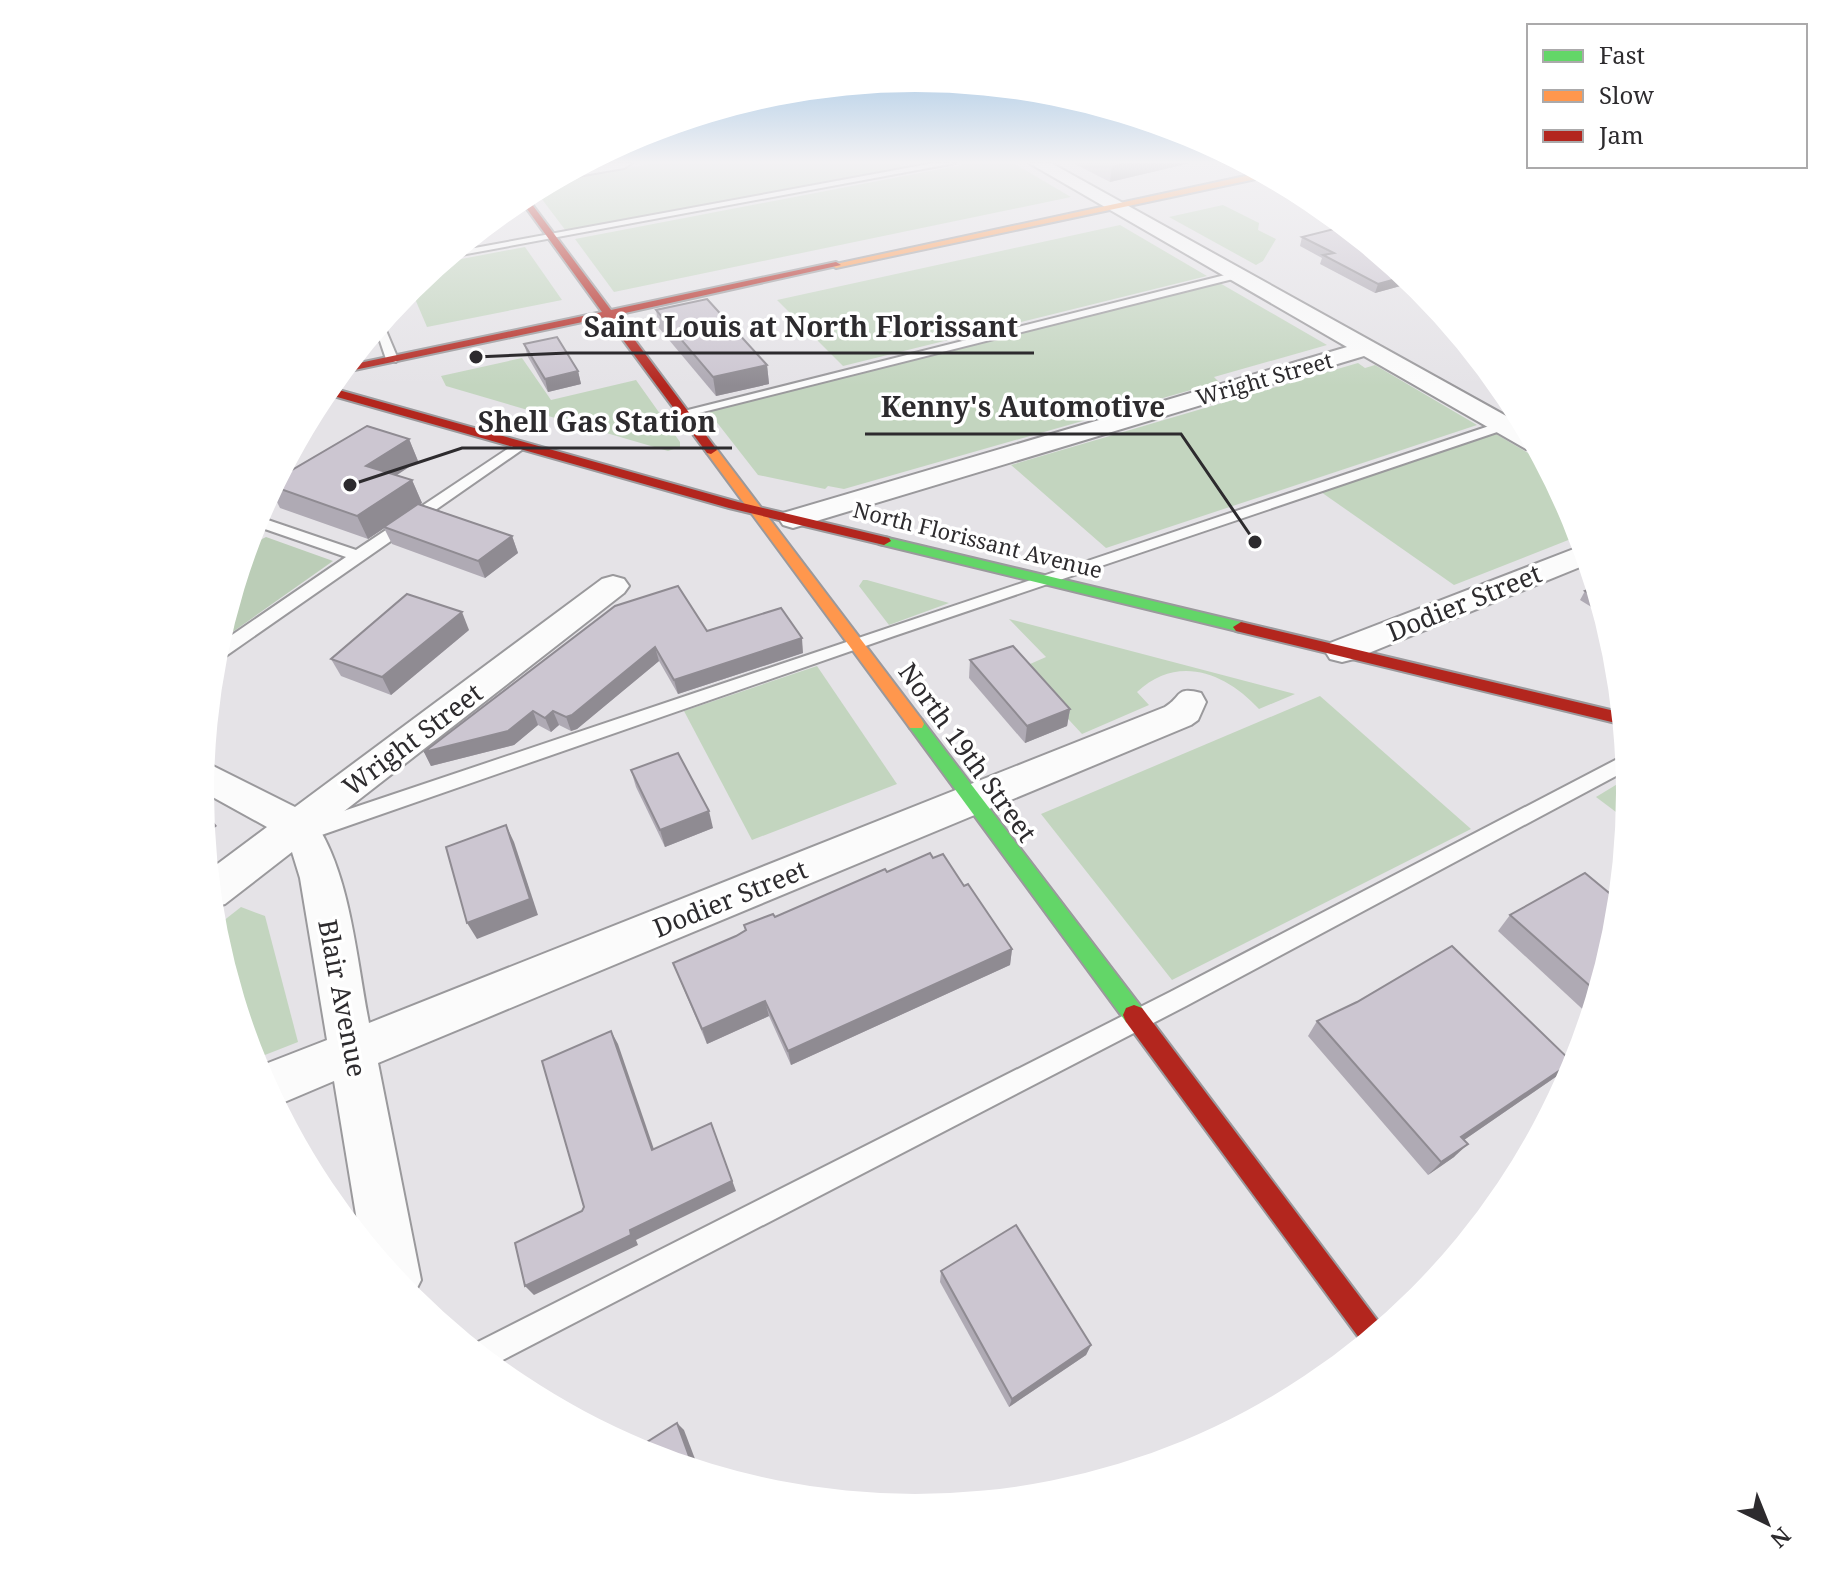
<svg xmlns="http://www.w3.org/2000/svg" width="1831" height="1587" font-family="'Noto Serif',serif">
<rect width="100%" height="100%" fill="#e5e3e7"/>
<g fill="#c3d5bf">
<polygon points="657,163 898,163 906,169 566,231 535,190 551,181"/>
<polygon points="972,163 1013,163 1071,197 614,292 575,239"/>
<polygon points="1223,205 1259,223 1258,230 1276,239 1263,261 1256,265 1169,217"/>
<polygon points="1120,225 1207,276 843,366 777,300"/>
<polygon points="525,247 562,300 427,327 410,287 440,263"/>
<polygon points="1218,282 1327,345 1214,377 1219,382 844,489 828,486 825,489 758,475 708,411"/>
<polygon points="522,358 551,400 636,380 680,442 680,447 668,451 446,386 441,376"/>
<polygon points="1358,363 1365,368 1375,365 1477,425 1106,548 1011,465"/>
<polygon points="1496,434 1547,464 1577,520 1581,535 1454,585 1321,492"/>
<polygon points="863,580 867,580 949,603 889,625 859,586"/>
<path d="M1009 619 1295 694 1259 709C1225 672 1177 654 1137 692L1149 705 1082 734 1021 668 1046 657Z"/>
<polygon points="817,666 897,784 752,840 684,711"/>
<polygon points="1320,696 1471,829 1172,980 1041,814"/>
<polygon points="1629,777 1628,821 1596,797"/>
<polygon points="241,907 265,916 298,1042 252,1060 213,929"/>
</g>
<polygon fill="#bbcdb7" points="266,537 333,561 217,643 246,547"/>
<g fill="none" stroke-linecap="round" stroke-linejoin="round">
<defs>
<g id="lane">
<polygon points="934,163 955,163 445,258 453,252"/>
<polygon points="1237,272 1243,275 1241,277 683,417 676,413"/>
<polygon points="382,321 398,359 396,362 386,359 376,329"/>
<polygon points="1504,421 1509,422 1509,428 894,636 310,839 296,839 293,833 296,827"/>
<polygon points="518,442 525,446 523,449 220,660 213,662 216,646 346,557 253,525 256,516 356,550"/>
<polygon points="1627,754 1629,769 1186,1006 491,1366 468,1347 1170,992"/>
</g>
<g id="street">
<polygon points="591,163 632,163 624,168 566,178 560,176"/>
<polygon points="1029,163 1051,163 1528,428 1539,450 1526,449 1364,356 803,525 793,528 783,525 779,519 783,513 1347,347"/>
<polygon points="1584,545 1590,563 1354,659 1342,662 1330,659 1325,651 1330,643"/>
<path d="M613 576 624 579 629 586 624 593 320 830C351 883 357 962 369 1023L1165 707C1182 697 1175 686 1201 693L1206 702 1198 720 1191 725 378 1063 421 1280 411 1300 360 1239 334 1081 275 1106 255 1068 327 1040 300 878 292 852 225 904 211 908 208 871 267 827 200 790 203 761 295 807 602 579Z"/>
</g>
<g id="fast">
<polygon points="884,537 1241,622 1249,627 1241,632 879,544 877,541"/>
<polygon points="916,718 922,720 1142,1008 1145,1015 1142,1022 1134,1025 1126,1022 910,728 908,724 910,720"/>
</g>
<g id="slow">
<polygon points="1264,172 1270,176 836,268 831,265"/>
<polygon points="711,446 715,447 922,720 924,724 922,728 910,728 707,453 705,450"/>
</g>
<g id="jam">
<polygon points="525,195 611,310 836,262 841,265 616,315 717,450 711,454 707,453 606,317 340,373 345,366 602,312 519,198"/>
<polygon points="328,387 738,502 889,538 891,541 884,545 729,508 323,393"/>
<polygon points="1241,622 1623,713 1624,725 1236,631 1233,627"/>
<polygon points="1134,1005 1142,1008 1384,1329 1365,1346 1126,1022 1123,1015 1126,1008"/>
</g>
</defs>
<use href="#lane" stroke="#9a999c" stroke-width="4"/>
<use href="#street" stroke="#9a999c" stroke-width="4"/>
<use href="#fast" stroke="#9a999c" stroke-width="4"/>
<use href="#slow" stroke="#9a999c" stroke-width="4"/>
<use href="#jam" stroke="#9a999c" stroke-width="4"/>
<use href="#lane" fill="#fbfbfb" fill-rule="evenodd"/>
<use href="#street" fill="#fbfbfb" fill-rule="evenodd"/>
<use href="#fast" fill="#63d668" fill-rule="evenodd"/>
<use href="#slow" fill="#ff974d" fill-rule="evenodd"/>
<use href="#jam" fill="#b3261e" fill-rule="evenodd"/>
</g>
<g fill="#afaab4">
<polygon points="1073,163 1190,163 1110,182"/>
<polygon points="1346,226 1415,282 1375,293 1320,264 1322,258 1300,246 1302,237"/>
<polygon points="656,310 767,365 769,384 716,396 659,328"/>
<polygon points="524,344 578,371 581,384 548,392 528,357"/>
<polygon points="409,439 418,461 397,475 412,480 422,503 420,504 512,536 518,553 485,578 392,544 384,528 368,539 280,508 271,490 275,480"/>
<polygon points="1597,586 1606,616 1580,600 1585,591"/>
<polygon points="615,606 707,631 803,653 678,694 659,661 577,729 571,731 559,725 551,732 538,725 514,745 431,766 424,752"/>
<polygon points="469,630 391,695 341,676 331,659"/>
<polygon points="970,660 1070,709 1067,726 1025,743 969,678"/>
<polygon points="631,770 713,828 665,847 636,787"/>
<polygon points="933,858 964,886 1012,949 1010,965 791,1065 769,1016 707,1044 679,978 673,963 736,936 745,930 744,925 775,917 887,872"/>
<polygon points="1510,915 1617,934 1592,1018 1498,931"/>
<polygon points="1317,1021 1572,1062 1557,1076 1464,1140 1454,1157 1428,1175 1308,1036"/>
<polygon points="941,1271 1091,1345 1086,1355 1009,1407 940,1282"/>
</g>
<g fill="#8f8b92">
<polygon points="1122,163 1190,163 1110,182 1112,166"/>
<polygon points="1407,276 1415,282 1375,293 1378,284"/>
<polygon points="767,365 769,384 716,396 713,377"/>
<polygon points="578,371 581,384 548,392 545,379"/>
<polygon points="409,439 418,461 377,488 366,466"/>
<polygon points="412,480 422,503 368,539 357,516"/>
<polygon points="512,536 518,553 485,578 478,561"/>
<polygon points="462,612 469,630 391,695 382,677"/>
<polygon points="802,638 803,653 678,694 674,680"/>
<polygon points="655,647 659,661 577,729 571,731 566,717"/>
<polygon points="1070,709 1067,726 1025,743 1027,726"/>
<polygon points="533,711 538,725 514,745 431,766 424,752"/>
<polygon points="553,711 559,725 551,732 545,718"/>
<polygon points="203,809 217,826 204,836 202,811"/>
<polygon points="709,811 713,828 665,847 660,830"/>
<polygon points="506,825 514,842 538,915 477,939 467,923"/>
<polygon points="1012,949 1010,965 791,1065 788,1051"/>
<polygon points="765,1001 769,1016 707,1044 702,1029"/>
<polygon points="611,1031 618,1044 658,1161 652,1150"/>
<polygon points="1572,1062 1557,1076 1448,1151 1461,1137"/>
<polygon points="711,1123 736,1191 636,1240 638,1245 534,1295 525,1286 630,1230"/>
<polygon points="1468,1144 1454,1157 1428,1175 1441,1162"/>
<polygon points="1091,1345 1086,1355 1009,1407 1012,1399"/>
<polygon points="677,1423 684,1430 700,1472 694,1470"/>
</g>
<g fill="#ccc6d1" stroke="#8f8b92" stroke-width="2">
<polygon points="1346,226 1407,276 1378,284 1323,255 1334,253 1302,237"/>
<polygon points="707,299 767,365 713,377 656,310"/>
<polygon points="557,337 578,371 545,379 524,344"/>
<polygon points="367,426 409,439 366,466 412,480 357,516 272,486 275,480"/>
<polygon points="418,504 512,536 478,561 384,527"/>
<polygon points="678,586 707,631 781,608 802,638 674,680 655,647 572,715 566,717 553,711 545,718 533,711 508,731 424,752 615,606"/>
<polygon points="1597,586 1601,601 1585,591"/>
<polygon points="407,594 462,612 382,677 331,659"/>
<polygon points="1013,646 1070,709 1027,726 970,660"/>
<polygon points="678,753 709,811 660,830 631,770"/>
<polygon points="506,825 530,899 467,923 446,847"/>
<polygon points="930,853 933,858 943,854 964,886 968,884 1012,949 788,1051 765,1001 702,1029 673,963 736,936 746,930 744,925 773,914 775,917 885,869 887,872"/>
<polygon points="1585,873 1620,902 1617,934 1599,994 1510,915"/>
<polygon points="1452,946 1572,1062 1461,1137 1468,1144 1441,1162 1317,1021 1357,1002"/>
<polygon points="611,1031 652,1150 711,1123 732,1181 630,1230 631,1235 525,1286 515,1243 582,1211 584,1207 542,1061"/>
<polygon points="1016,1225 1091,1345 1012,1399 941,1271"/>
<polygon points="677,1423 694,1470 637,1452 636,1449"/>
</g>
<linearGradient id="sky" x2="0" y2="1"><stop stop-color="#85b5de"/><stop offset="0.42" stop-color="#f3f2f4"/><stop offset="1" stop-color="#f3f2f4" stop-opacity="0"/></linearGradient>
<rect width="1831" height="386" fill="url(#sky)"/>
<g text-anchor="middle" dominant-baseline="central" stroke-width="7" stroke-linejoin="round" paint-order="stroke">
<g font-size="22" fill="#2d2b2e" stroke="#fff">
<text transform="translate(1264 378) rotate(-16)">Wright Street</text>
<text transform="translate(978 539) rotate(14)">North Florissant Avenue</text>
</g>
<g font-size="26" fill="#2d2b2e" stroke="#fff">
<text transform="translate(1464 602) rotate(-22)">Dodier Street</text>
<text transform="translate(412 739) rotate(-37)">Wright Street</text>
<text transform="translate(968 752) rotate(54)">North 19th Street</text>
<text transform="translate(730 898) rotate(-22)">Dodier Street</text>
<text transform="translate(343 998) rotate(79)">Blair Avenue</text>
</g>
</g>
<path d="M0 0H1831V1587H0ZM214 793a701 701 0 1 1 1402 0a701 701 0 1 1-1402 0Z" fill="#fff" fill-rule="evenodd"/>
<path fill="none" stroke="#2d2b2e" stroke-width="3" d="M476 357L568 353H1034M1255 542L1181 434H865M350 485L462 448H732"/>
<g fill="#2d2b2e" stroke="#fff" stroke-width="3">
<circle cx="476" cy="357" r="8"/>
<circle cx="1255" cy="542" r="8"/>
<circle cx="350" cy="485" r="8"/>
</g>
<g font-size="28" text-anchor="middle" font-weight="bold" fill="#2d2b2e" stroke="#fff" stroke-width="7" stroke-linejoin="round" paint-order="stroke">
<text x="801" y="337">Saint Louis at North Florissant</text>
<text x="1023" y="417">Kenny's Automotive</text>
<text x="597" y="432">Shell Gas Station</text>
</g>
<rect x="1527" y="24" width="280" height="144" fill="#ffffff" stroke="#abaaab" stroke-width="2"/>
<rect x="1543" y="50" width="40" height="12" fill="#63d668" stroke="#abaaab" stroke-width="2"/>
<text x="1599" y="64" font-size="24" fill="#2d2b2e">Fast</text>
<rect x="1543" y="90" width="40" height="12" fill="#ff974d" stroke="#abaaab" stroke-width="2"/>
<text x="1599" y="104" font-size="24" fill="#2d2b2e">Slow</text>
<rect x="1543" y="130" width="40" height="12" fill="#b3261e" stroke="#abaaab" stroke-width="2"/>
<text x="1599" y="144" font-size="24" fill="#2d2b2e">Jam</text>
<g transform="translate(1767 1523) rotate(137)" stroke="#ffffff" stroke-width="6" paint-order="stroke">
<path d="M0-6L14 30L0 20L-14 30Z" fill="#2d2b2e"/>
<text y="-12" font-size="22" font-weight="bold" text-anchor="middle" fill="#2d2b2e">N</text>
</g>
</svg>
